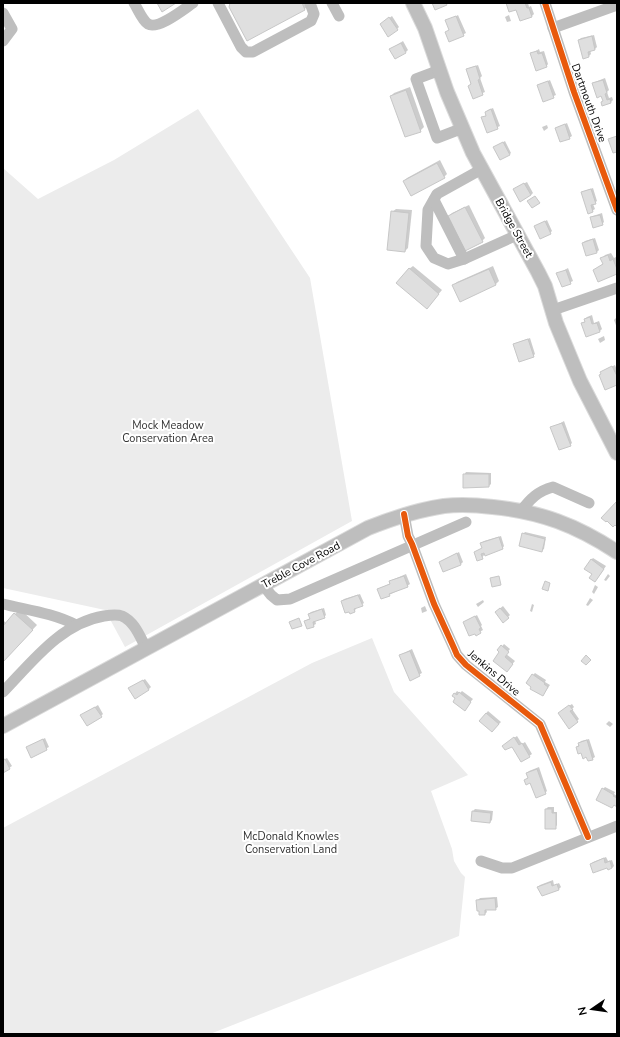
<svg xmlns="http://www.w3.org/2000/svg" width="620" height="1037" font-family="'Nunito Sans',sans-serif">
<rect width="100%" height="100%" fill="#fff"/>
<g fill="#ececec">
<polygon points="198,109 310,278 352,521 125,647 105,610 3,588 3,168 38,199 114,160"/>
<polygon points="372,638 394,692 468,775 431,791 452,849 454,861 461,873 465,877 459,936 210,1034 3,1034 3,828 312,663"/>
</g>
<g fill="#0003">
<polygon points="231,3 308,3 309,4 305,9 247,39"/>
<polygon points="507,3 528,3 529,7 531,6 534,14 532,16"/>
<polygon points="458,15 466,33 450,41 447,32 450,29 447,21"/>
<polygon points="509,15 511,21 507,22 505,17"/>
<polygon points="392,16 399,27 397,29 381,24"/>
<polygon points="594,35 597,47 595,49 590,50 591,54 589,56 579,40 581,38"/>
<polygon points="403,41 408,50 406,52 391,49"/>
<polygon points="539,49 540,52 544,51 548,64 546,67 531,54"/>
<polygon points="478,65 482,76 480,78 485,92 473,97 469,86 471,84 467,70 469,68"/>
<polygon points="605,78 609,90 607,92 609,98 612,97 613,100 611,102 604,101 602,95 593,84 595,82"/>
<polygon points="550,80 556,95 544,100 538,85"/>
<polygon points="410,87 424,127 420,131 391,96 394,93"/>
<polygon points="493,108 500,126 487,132 482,118 487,115 486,112 488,110"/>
<polygon points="567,123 572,136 569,138 556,128"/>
<polygon points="547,125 548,128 544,131 542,127"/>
<polygon points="505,141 511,153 509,155 494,147"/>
<polygon points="440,160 447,174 444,177 404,181 407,178"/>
<polygon points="527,182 533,193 531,195 517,187"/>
<polygon points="593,188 597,201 593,204 595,209 592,211 582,193 584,191"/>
<polygon points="469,205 485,238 482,241 449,216 452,213"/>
<polygon points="396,209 412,210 408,248 405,251 392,212"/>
<polygon points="602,213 604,222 602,224 591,218 593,216"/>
<polygon points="547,220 552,231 550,233 536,226"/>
<polygon points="595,238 599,250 597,252 583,243 585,241"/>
<polygon points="611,253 614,258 616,257 617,258 617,273 594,270 604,263 602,259 605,255"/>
<polygon points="413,266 442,290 430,304 409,269"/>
<polygon points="493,266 499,281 496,284 460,300 454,285 457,282"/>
<polygon points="568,268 573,281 562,286 558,274"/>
<polygon points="592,315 594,323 599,321 602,329 600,331 582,323 586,321 585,319 587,317"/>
<polygon points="616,318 617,318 617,328 614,320"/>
<polygon points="604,336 605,340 600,343 598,339"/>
<polygon points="530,338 535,354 533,356 514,345 516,343"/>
<polygon points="615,365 617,370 617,384 601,372"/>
<polygon points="564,421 572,443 570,445 552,428"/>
<polygon points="466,472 491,473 491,484 489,486 464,475"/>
<polygon points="525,532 546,537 544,549 541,551 523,534"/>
<polygon points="501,536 504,546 502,549 484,555 482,558 475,552 483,548 481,543 484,541"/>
<polygon points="459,552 463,562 461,564 440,562"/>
<polygon points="593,558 606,566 597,579 593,573 591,560"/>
<polygon points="406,574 410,584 407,586 389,595 378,589 391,583 392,580"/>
<polygon points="608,574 610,576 606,581 604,580"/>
<polygon points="595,585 598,587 594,594 592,592"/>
<polygon points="360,594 364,603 356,608 355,611 342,601 344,599"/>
<polygon points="590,598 593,600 588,606 586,605"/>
<polygon points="483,600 484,602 478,607 476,604"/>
<polygon points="532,604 534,605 532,612 530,611"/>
<polygon points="425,606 427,611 422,613 421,608"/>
<polygon points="503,606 510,615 508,617 498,610"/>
<polygon points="324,608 326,615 324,617 315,620 316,624 308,628 305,621 310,618 309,614 311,612"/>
<polygon points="20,609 37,625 3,661 3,620 6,623"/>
<polygon points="477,615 482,625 481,626 483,630 476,634 464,622"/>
<polygon points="504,644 510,649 506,654 515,661 508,669 499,650"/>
<polygon points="412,649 422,673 410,679 400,655"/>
<polygon points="535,673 546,680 545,682 550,685 545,692 533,675"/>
<polygon points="145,679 151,687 149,689 132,687"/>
<polygon points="457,691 460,693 462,691 473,699 466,707 453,696"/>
<polygon points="572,704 574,707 572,709 579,719 577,721 561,711"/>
<polygon points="98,705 103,714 101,716 84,714"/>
<polygon points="488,711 501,722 492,731 480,721"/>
<polygon points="609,721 613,724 610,727 606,724"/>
<polygon points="517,736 522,744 525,742 532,754 522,761 512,746 505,744"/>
<polygon points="45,738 49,747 31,756 27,747"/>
<polygon points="589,739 595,757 592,759 587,756 577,747 581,741"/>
<polygon points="7,758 12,766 3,772 3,760"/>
<polygon points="539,767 547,791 545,793 531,782 525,780 529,777 527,773 529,771"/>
<polygon points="605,787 615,792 614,794 617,796 617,805 603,789"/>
<polygon points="548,807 554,807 554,812 557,812 557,825 555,828 546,809"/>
<polygon points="475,809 493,811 492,820 490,822 472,821 473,811"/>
<polygon points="606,857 608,861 612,860 614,866 612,868 591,864 593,862"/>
<polygon points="553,880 554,885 559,883 561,887 559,889 542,895 538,887 540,885"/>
<polygon points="497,897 498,907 495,909 486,909 487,912 485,914 478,900 480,898"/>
</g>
<g fill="#dfdfdf" stroke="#c7c7c7">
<polygon points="157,3 176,3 162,12"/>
<polygon points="230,3 302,3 305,10 247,41 229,7"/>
<polygon points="432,3 446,3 447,5 435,10"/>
<polygon points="506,3 525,3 527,8 529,8 532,17 520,21 516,10 509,12"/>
<polygon points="456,16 464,36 449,42 445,32 449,30 445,20"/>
<polygon points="389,17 398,30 388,37 380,24"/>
<polygon points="592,36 595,50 588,52 589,57 583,59 578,40"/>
<polygon points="401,43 406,53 395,59 389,49"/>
<polygon points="537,51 538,54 542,53 547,67 536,71 530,53"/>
<polygon points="476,66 480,79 478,80 483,95 473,99 468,86 471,84 466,69"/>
<polygon points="603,80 607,93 605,94 607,100 610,99 611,103 602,106 601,102 603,101 601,96 597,98 592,83"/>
<polygon points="548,81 554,98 543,102 537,85"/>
<polygon points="406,90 421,132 405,137 390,96"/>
<polygon points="491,109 498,129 487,133 481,117 486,116 485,112"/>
<polygon points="565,124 570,139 560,142 555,128"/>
<polygon points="617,136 617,152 613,153 608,139"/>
<polygon points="503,142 510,155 500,160 493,147"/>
<polygon points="437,163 445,178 411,196 403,181"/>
<polygon points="524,183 531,195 520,202 513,189"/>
<polygon points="591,189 596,204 591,205 593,212 588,214 581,192"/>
<polygon points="535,196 540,203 532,208 527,201"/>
<polygon points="465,207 483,242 465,251 448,216"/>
<polygon points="391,211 409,213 405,252 387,250"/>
<polygon points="600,215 603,225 593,228 590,217"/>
<polygon points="545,221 551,234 540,239 534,226"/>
<polygon points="593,239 597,253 586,256 582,243"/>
<polygon points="608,255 610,261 613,259 617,269 617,274 598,282 593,270 603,264 600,258"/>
<polygon points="409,268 439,294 427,309 396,283"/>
<polygon points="489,269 496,285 460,302 452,285"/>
<polygon points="566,270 571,284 562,287 556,273"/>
<polygon points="590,317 592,324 597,323 600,332 586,337 581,323 585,322 584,319"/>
<polygon points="528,339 534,357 519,362 513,344"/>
<polygon points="612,366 617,376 617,385 605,390 599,375 601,374 600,372"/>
<polygon points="562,423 571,446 559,450 550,427"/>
<polygon points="463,474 489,474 489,487 463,488"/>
<polygon points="617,501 617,527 615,525 613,527 607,521 606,522 601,518"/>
<polygon points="522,533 545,539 542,552 519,546"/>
<polygon points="499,537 503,549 485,556 484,553 481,554 483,559 477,561 474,552 482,548 480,543"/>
<polygon points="457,553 461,565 443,572 439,562"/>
<polygon points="591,559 604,569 595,582 589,578 592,574 584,569"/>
<polygon points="404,576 408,587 389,594 390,596 381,599 377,589 390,584 389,581"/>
<polygon points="499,576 501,585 492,587 490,578"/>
<polygon points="545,581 550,583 548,591 542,589"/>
<polygon points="358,595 363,606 354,609 355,612 350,614 349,612 345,613 341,601"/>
<polygon points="500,608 509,618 503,623 495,612"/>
<polygon points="322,609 325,618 313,622 314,627 307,629 304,621 310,619 308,614"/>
<polygon points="14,613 33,630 3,662 3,626"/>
<polygon points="475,616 481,628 479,629 481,633 476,636 475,634 469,636 463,622"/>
<polygon points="299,618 302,626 292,629 289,622"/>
<polygon points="501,645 509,652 505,657 513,664 507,672 493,661 499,652 497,650"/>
<polygon points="410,651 420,676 410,681 399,655"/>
<polygon points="586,655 591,660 586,665 581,661"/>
<polygon points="532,674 545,683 544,684 548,687 543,696 530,689 531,687 526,683"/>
<polygon points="143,680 149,690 135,699 128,688"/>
<polygon points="459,692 471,702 465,711 453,702 455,698 452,696 454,693 457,695"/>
<polygon points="569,705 573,710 570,711 578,722 569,729 558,713"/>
<polygon points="95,707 102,717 87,726 80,715"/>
<polygon points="486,713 499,724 492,732 479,721"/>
<polygon points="514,737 519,745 522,743 530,757 521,762 512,747 505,750 502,746"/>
<polygon points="43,739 47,750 31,758 26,747"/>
<polygon points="587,740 593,760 588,761 586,757 583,759 581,753 578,754 576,747 579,746 578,743"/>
<polygon points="5,759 10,769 3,773 3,760"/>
<polygon points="537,769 546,794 536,798 530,783 526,785 524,780 528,778 526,773"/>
<polygon points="602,788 614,795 613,796 617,798 617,807 614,805 612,808 596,800"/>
<polygon points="545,809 552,809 552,813 556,813 556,829 545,829"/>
<polygon points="472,811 491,813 490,823 471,821"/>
<polygon points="604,858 605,863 610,861 612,868 608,870 607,868 593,873 590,864"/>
<polygon points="551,882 552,886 557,884 559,890 542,896 537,887"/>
<polygon points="495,898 496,910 485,910 485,915 479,915 479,911 477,911 476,900"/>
</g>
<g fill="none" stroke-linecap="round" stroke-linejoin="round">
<defs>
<g id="major">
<polyline points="413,3 425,28 447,92 473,153 538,272 545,286 556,323 580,381 617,453"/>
<path d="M3 726 368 528C393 518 417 510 444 506 460 504 477 505 493 507 541 512 576 525 617 552"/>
</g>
</defs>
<use href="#major" stroke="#dbdbdb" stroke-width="16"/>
<g stroke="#bebebe" stroke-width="11">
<path d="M134 3C138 9 142 20 148 24 158 30 184 9 193 3"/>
<polyline points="218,3 241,47 246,52 253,52 311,21 314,14 310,3"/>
<polyline points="332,3 339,16"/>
<polyline points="545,3 574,92 617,210"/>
<polyline points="3,13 12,29 3,41"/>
<polyline points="553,28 617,5"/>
<polyline points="440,70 416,79 437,138 463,128"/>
<polyline points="482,169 437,194 428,210 426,246 434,258 448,264 464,259 517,235"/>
<polyline points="434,200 464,259"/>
<polyline points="553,310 617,288"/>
<path d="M521 511C530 499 538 491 553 487L589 503"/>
<polyline points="404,514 408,536 412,544 434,604 454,648 457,655 466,665 540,724 588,837"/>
<polyline points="263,585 271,595 277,600 290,599 466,522"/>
<path d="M3 604C27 610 53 613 76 625"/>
<path d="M3 692C32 662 61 623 104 616 110 615 117 614 122 616 135 622 140 637 146 648"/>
<polyline points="481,861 502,868 512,868 617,826"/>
</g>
<use href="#major" stroke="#bebebe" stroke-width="14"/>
<defs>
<g id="cycleway">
<polyline points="545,3 574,92 617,210"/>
<polyline points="404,514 408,536 412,544 434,604 454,648 457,655 466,665 540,724 588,837"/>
</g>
</defs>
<use href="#cycleway" stroke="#fff" stroke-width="8"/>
<use href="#cycleway" stroke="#e8590c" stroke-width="6"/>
</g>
<g text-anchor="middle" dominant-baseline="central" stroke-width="4" stroke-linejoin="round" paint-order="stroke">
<g font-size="11" fill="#000" stroke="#fff">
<text transform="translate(589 103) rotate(70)">Dartmouth Drive</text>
<text transform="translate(514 228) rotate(61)">Bridge Street</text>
<text transform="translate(301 565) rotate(-28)">Treble Cove Road</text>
<text transform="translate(494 673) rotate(40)">Jenkins Drive</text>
</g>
<g font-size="11" fill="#333" stroke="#fff">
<text x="168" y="425">Mock Meadow<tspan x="168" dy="13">Conservation Area</tspan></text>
<text x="291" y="836">McDonald Knowles<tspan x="291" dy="13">Conservation Land</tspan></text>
</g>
</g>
<rect width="620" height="1037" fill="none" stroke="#000000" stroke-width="8"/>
<g transform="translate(592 1009) rotate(257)" stroke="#ffffff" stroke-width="3" paint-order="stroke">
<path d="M0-3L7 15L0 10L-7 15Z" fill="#000000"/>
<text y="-6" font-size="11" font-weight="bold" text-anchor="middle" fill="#000000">N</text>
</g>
</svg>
